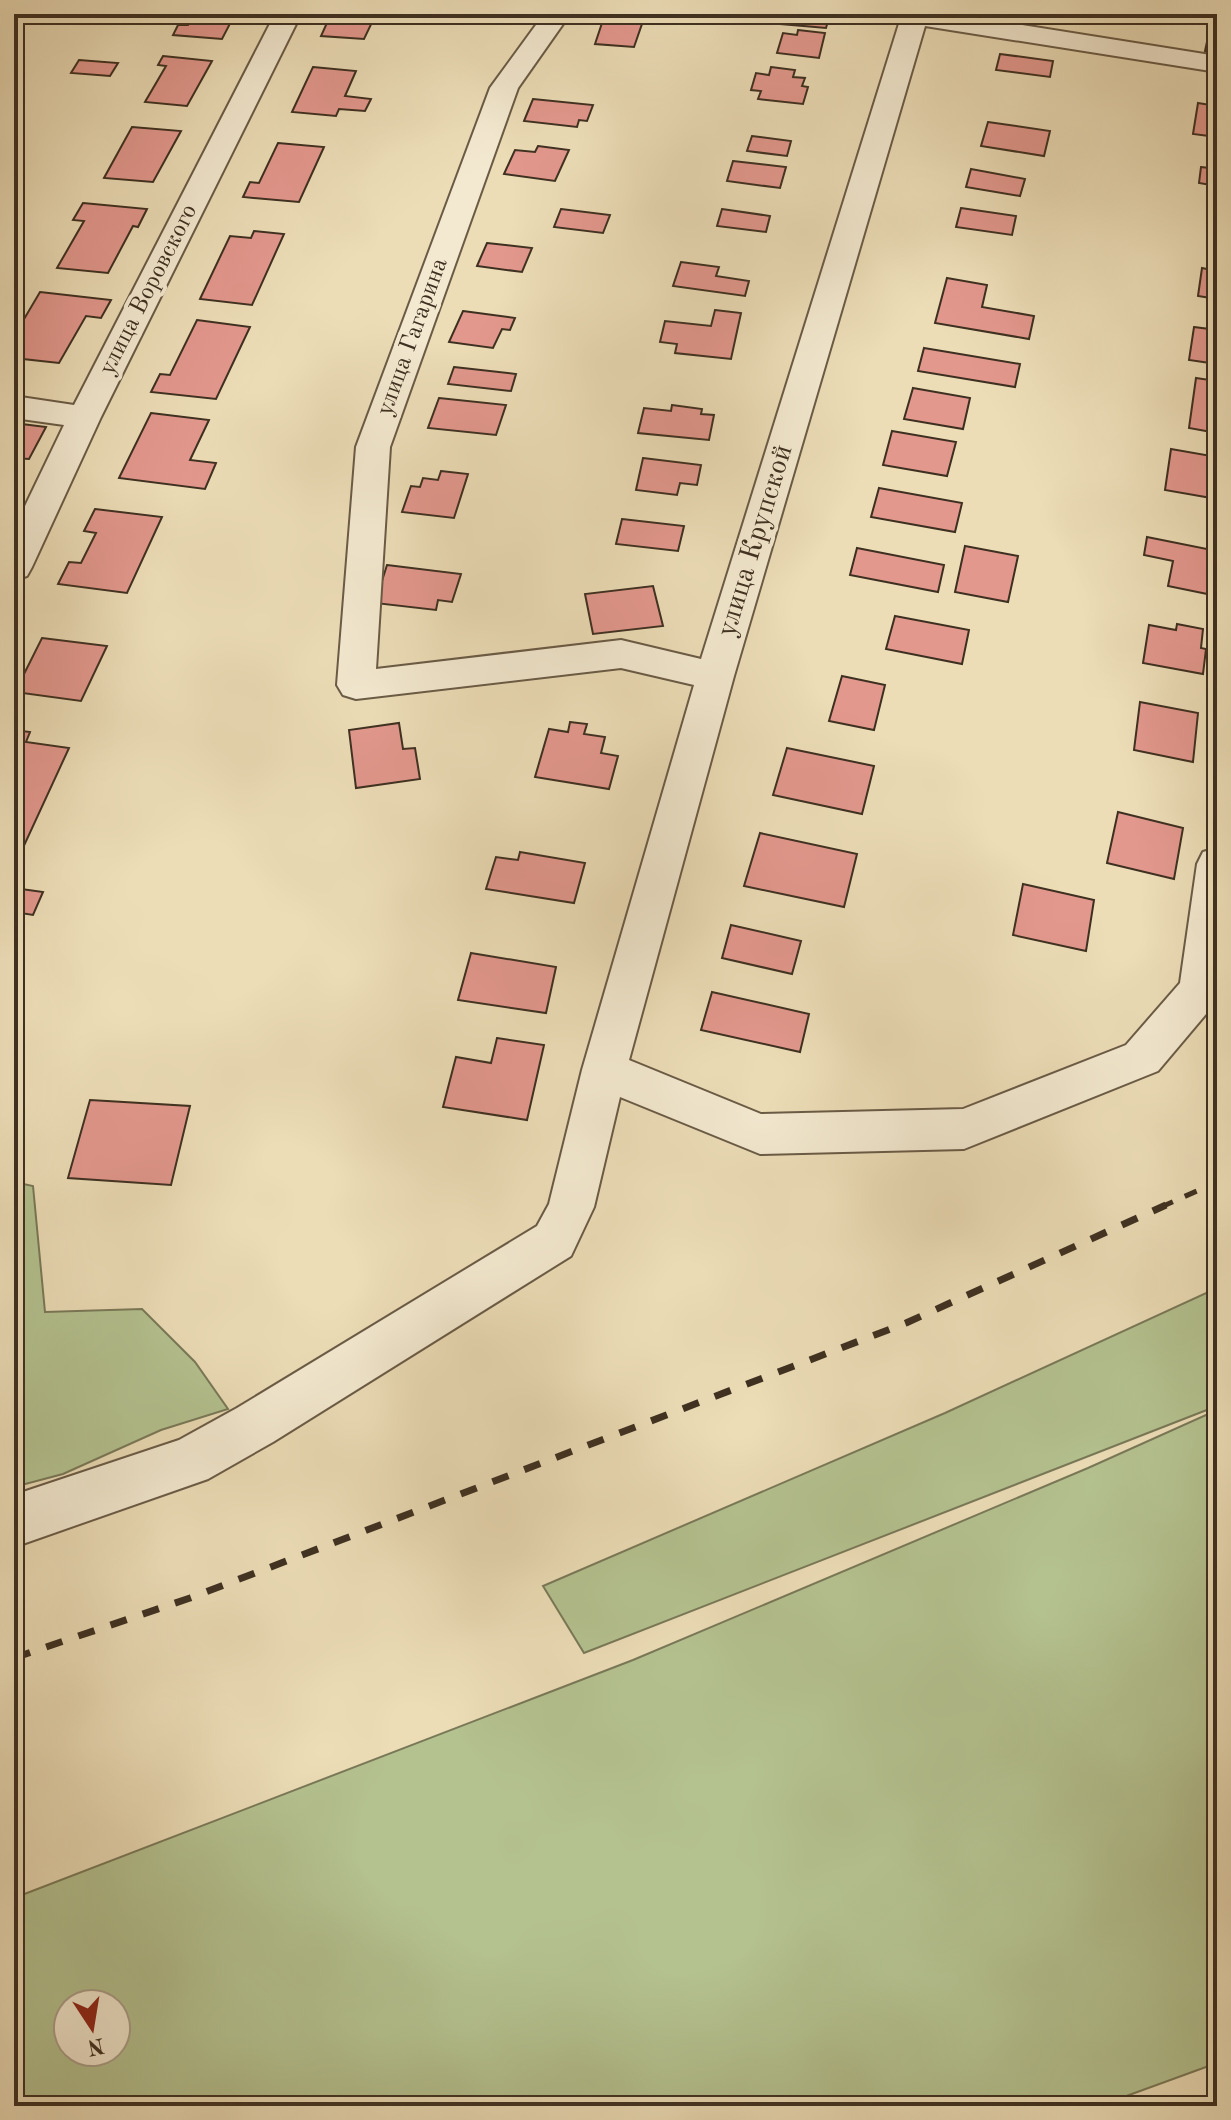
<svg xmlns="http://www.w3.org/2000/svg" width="1231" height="2120" font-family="'Old Standard TT',serif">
<rect width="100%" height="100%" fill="#ecddb7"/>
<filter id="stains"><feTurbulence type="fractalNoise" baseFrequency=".0025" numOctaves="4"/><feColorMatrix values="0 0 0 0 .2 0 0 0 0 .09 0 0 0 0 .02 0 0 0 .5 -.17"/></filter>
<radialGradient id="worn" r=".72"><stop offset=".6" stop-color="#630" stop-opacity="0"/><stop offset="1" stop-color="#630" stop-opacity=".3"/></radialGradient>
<g fill="#b4c290" stroke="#797958" stroke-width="2" fill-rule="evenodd">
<polygon points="14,1182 33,1186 45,1312 142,1309 195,1362 228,1409 161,1430 63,1474 14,1487"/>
<polygon points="1217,1288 1217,1406 584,1653 543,1586 945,1413"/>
<path d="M1217 1410V2063L1099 2106H14V1898L633 1660 1088 1468ZM68 2004H116V2052H68Z"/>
</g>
<g fill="#e3988e" stroke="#3e3021" stroke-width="2">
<polygon points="194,14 235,14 222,39 173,35 178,25 188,25"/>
<polygon points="331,14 376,14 364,39 321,36"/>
<polygon points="481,14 531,14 528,22 479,18"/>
<polygon points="783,14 830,14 826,28 781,24"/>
<polygon points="1213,14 1217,15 1217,53 1205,51"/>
<polygon points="604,17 643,21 634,47 595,44"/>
<polygon points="798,30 825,33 819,58 777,53 783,33 797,35"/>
<polygon points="1000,54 1053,61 1050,77 996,70"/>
<polygon points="163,56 212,61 187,106 145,102 166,66 158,65"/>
<polygon points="79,60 118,63 110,76 71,73"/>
<polygon points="313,67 356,71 345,96 371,99 365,111 339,109 336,116 292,112"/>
<polygon points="771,67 795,70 793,77 805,78 802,86 808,87 803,104 758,99 761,91 751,90 756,73 769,75"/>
<polygon points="533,99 593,105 587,121 579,120 577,127 524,121"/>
<polygon points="1198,103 1217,106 1217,137 1193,134"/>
<polygon points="988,122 1050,131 1044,156 981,146"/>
<polygon points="132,127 181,131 153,182 104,178"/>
<polygon points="752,136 791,141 787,156 747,151"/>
<polygon points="278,143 324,147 299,202 243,197 250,182 259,183"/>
<polygon points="538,146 569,150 555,181 504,174 515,150 535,152"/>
<polygon points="733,161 786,167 780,188 727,181"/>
<polygon points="1201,167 1217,169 1217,186 1199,183"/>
<polygon points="971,169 1025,179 1020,196 966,187"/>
<polygon points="83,203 147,209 138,227 133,226 108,273 57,268 84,221 73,220"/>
<polygon points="961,208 1016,216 1012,235 956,227"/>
<polygon points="561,209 610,215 603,233 554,227"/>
<polygon points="722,209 770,216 766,232 717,226"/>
<polygon points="254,231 284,234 252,305 200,299 230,236 251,238"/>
<polygon points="487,243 532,248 522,272 477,266"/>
<polygon points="681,262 719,267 716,276 749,281 745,296 673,286"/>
<polygon points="1202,268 1217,271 1217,299 1198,296"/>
<polygon points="947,278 987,285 982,307 1034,316 1029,339 935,323"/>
<polygon points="40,292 111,300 101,318 86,316 59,363 14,358 14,336"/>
<polygon points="715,310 741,313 731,359 675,353 677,344 660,342 665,321 711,326"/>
<polygon points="463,311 515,318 510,330 502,329 493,348 449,342"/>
<polygon points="197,320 250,327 216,399 151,392 160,374 170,375"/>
<polygon points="1194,327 1217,330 1217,364 1189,360"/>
<polygon points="924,348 1020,364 1015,387 918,371"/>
<polygon points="454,367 516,374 511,391 448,384"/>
<polygon points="1196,378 1217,381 1217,433 1189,428"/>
<polygon points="913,388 970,398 963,429 904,419"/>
<polygon points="439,398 506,405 496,435 428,428"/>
<polygon points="672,405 702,409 701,414 714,415 709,440 638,433 644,408 671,411"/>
<polygon points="151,413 209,420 190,460 216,463 205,489 119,478"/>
<polygon points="14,423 46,427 29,459 14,458"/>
<polygon points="892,431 956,442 947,476 883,465"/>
<polygon points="1171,449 1217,457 1217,499 1165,490"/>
<polygon points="643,458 701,465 697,485 680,483 677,495 636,490"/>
<polygon points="441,471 468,474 454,518 402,512 411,486 420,487 423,478 438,480"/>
<polygon points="879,488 962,503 955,532 871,517"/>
<polygon points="95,509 162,517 127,593 58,584 69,562 81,563 96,533 84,531"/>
<polygon points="622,519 684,526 678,551 616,544"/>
<polygon points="1147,537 1217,551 1217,596 1168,586 1173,561 1144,555"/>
<polygon points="965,546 1018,556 1008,602 955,592"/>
<polygon points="857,548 944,565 938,592 850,575"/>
<polygon points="387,565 461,574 452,602 438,600 436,610 375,603"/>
<polygon points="653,586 663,626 593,634 585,594"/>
<polygon points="895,616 969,630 962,664 886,649"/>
<polygon points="1177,624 1203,629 1201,648 1206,649 1203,674 1143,663 1149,625 1176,630"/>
<polygon points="42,638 107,646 81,701 15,692"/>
<polygon points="842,676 885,685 874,730 829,721"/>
<polygon points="1140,702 1198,713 1193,762 1134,750"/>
<polygon points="570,722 587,724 584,734 605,737 601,753 618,756 609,789 535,777 549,729 568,732"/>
<polygon points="399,723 403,749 415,748 420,779 356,788 349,730"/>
<polygon points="14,730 30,732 26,742 69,748 22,850 14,849"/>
<polygon points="787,748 874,766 862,814 773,795"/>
<polygon points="1118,812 1183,828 1174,879 1107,863"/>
<polygon points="760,833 857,854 844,907 744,886"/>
<polygon points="520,852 585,863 574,903 486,889 496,857 518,860"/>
<polygon points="1023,884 1094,900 1086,951 1013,935"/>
<polygon points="14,888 43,892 33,915 14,912"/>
<polygon points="731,925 801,941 792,974 722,958"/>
<polygon points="471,953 556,967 546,1013 458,1000"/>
<polygon points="712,992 809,1014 800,1052 701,1030"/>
<polygon points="497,1038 544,1045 527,1120 443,1107 456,1057 491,1063"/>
<polygon points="90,1100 190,1106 171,1185 68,1178"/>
</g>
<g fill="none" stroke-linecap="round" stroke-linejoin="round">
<defs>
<g id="minor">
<polygon points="275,14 301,14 101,417 32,567 27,576 14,580 14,529 64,425 14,418 14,396 74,405"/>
<polygon points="544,14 570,14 518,88 390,447 376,669 621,640 701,659 902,14 953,14 1217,56 1217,72 925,26 734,676 629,1060 761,1114 963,1109 1126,1045 1180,983 1197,864 1203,852 1217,848 1217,1001 1158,1071 964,1149 760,1154 620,1097 594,1207 571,1256 273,1442 208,1479 14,1547 14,1495 179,1440 237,1408 537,1226 549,1204 582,1070 694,685 621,668 356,699 343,695 337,685 356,447 490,88"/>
</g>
</defs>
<use href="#minor" stroke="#6a5b46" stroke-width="4"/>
<use href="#minor" fill="#f3e9d0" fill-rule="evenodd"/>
<polyline stroke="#3e3021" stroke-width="5" stroke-dasharray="13 13" stroke-linecap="butt" points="1161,1207 1217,1182"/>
<polyline stroke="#3e3021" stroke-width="7" stroke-dasharray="17 17" stroke-linecap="butt" points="14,1658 190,1598 906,1323 1166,1205"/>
</g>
<g text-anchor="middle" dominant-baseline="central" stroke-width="8" stroke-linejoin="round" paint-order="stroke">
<g font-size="24" fill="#3e3021" stroke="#f3e9d0">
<text transform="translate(149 290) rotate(-63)">улица Воровского</text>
<text transform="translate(413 337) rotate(-70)">улица Гагарина</text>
</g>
<g font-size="28" fill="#3e3021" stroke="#f3e9d0">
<text transform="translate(756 541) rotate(-73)">улица Крупской</text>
</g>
</g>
<rect width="1231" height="2120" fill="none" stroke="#ecddb7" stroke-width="48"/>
<rect x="16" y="16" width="1199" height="2088" fill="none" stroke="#3e3021" stroke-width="4"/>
<rect x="24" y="24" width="1183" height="2072" fill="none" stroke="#3e3021" stroke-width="2"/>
<g transform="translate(92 2028) rotate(168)"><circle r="38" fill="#f3e9d0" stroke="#ab9f8a" stroke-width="2"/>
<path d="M0-6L14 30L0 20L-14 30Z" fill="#8f2418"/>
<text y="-12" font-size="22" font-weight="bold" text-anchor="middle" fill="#3e3021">N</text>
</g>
<rect width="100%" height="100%" filter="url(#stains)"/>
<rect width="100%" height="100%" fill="url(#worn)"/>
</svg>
